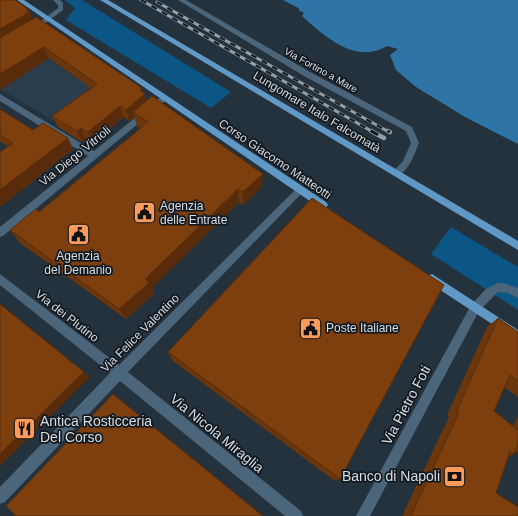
<svg xmlns="http://www.w3.org/2000/svg" width="518" height="516" font-family="Arial,sans-serif">
<rect width="100%" height="100%" fill="#24323d"/>
<polygon fill="#2a3d4d" points="47,32 145,100 92,143 0,89"/>
<g fill="#0b5685">
<polygon points="65,0 82,0 231,92 211,108 66,20 75,8"/>
<polygon points="451,227 518,267 518,310 431,254"/>
</g>
<path fill="#2f74a6" d="M283 0H518V144L465 117 416 87 396 70 390 55 398 49 387 46C356 65 324 36 302 16L304 13 298 10 300 9Z"/>
<g fill="none" stroke-linecap="round" stroke-linejoin="round">
<g fill="#4b667b" fill-rule="evenodd">
<polygon points="53,0 60,0 63,3 63,10 36,30 32,30 32,28 58,8 58,5"/>
<path d="M178 0H186L310 72 412 127 419 143C414 155 409 172 396 176L392 173 403 161 411 143 406 131 304 76Z"/>
<polygon points="0,94 94,151 162,96 168,96 169,98 3,236 0,237 0,227 88,156 0,101"/>
<polygon points="300,186 305,190 303,192 128,372 301,511 303,516 285,516 120,381 5,502 0,504 0,487 110,373 0,285 0,274 119,365 297,188"/>
<polygon points="498,283 503,283 518,288 518,298 508,293 498,292 479,311 370,516 356,516 471,305 486,289"/>
</g>
<g fill="#6199c6" fill-rule="evenodd">
<polygon points="17,0 24,0 326,202 328,205 326,208 320,208"/>
<polygon points="100,0 108,0 518,241 518,250"/>
<polygon points="432,274 518,330 518,341 428,282 427,279 428,276"/>
</g>
<defs>
<g id="rail-far1">
<polyline points="141,0 373,132"/>
<polyline points="157,2 389,132"/>
</g>
<g id="rail">
<polyline points="371,131 384,138"/>
<polyline points="388,131 390,132"/>
</g>
</defs>
<use href="#rail-far1" stroke="#939ea6" stroke-width="3"/>
<use href="#rail" stroke="#939ea6" stroke-width="4.5"/>
<use href="#rail-far1" stroke="#13191e" stroke-width="2" stroke-dasharray="6" stroke-linecap="butt"/>
<use href="#rail" stroke="#13191e" stroke-width="3" stroke-dasharray="8" stroke-linecap="butt"/>
</g>
<g fill="#6c360c">
<polygon points="0,0 28,9 33,19 143,93 147,100 262,187 243,205 239,202 152,288 154,294 126,319 20,243 10,230 39,212 140,129 137,126 134,117 129,121 124,117 92,143 86,139 82,142 58,127 52,116 91,88 49,58 0,90"/>
<polygon points="0,109 33,130 73,149 0,207 0,152 8,146 0,141"/>
<polygon points="498,318 518,332 518,397 504,387 494,411 513,426 518,416 518,453 515,451 514,454 509,456 496,493 518,516 402,516 449,417 447,415 487,327"/>
<polygon points="168,352 340,479 335,481 173,361"/>
</g>
<g fill="#582c0a">
<polygon points="28,9 29,13 30,12 35,24 0,44 0,29"/>
<polygon points="44,47 49,58 0,90 0,74"/>
<polygon points="142,88 144,95 145,94 148,105 133,112 134,117 129,121 126,110 140,90"/>
<polygon points="120,106 124,117 92,143 88,132"/>
<polygon points="81,128 86,139 82,142 77,131"/>
<polygon points="68,138 73,149 0,207 0,190"/>
<polygon points="263,174 262,187 243,205 243,192"/>
<polygon points="238,189 239,202 152,288 154,294 126,319 119,309 145,279"/>
<polygon points="84,372 90,377 0,466 0,454"/>
</g>
<g fill="#7e3f0e" stroke="#582c0a">
<polygon points="0,0 15,0 28,9 26,10 30,12 0,29"/>
<polygon points="36,17 142,88 140,90 145,94 126,110 120,106 88,132 81,128 77,131 52,116 97,84 44,47 0,74 0,38"/>
<polygon points="152,96 263,174 243,192 238,189 145,279 149,283 119,309 10,230 36,209 39,212 148,122 133,112"/>
<polygon points="0,109 33,130 43,123 68,138 0,190 0,152 13,143 0,135"/>
<polygon points="312,198 444,285 340,479 168,352"/>
<polygon points="0,304 84,372 0,454"/>
<polygon points="498,318 518,332 518,381 510,375 494,411 518,430 518,444 514,454 510,451 496,493 518,507 518,516 411,516 459,412 457,410"/>
<polygon points="113,394 263,516 16,516 6,506"/>
</g>
<defs>
<symbol id="civic-square" viewBox="-11 -11 22 22"><rect x="-9" y="-9" width="18" height="18" rx="4" fill="#ff9b5a" stroke="#13191e"/><path d="M-.6-6.5H3V-4.5H.6V-3L4-1V1h2V6H-6V1h2V-1L-.6-3ZM-1.2 2.5V6h2.4V2.5Z" fill="#111"/></symbol>
<symbol id="restaurant-square" viewBox="-11 -11 22 22"><rect x="-9" y="-9" width="18" height="18" rx="4" fill="#ff9b5a" stroke="#13191e"/><path d="M-5-6h1v4h1v-4h1v4h1v-4h1v5L-1.5 .5V6h-2V.5L-5-1ZM5-6V6H3V1.5H1.5Q1.5-4 5-6Z" fill="#111"/></symbol>
<symbol id="bank-square" viewBox="-11 -11 22 22"><rect x="-9" y="-9" width="18" height="18" rx="4" fill="#ff9b5a" stroke="#13191e"/><path d="M-6-4H6V4H-6ZM0-2.3a2.3 2.3 0 1 0 0 4.6a2.3 2.3 0 1 0 0-4.6Z" fill="#111"/></symbol>
</defs>
<g fill-rule="evenodd">
<use href="#civic-square" x="132" y="200" width="25" height="25"/>
<use href="#civic-square" x="66" y="222" width="25" height="25"/>
<use href="#civic-square" x="298" y="316" width="25" height="25"/>
<use href="#restaurant-square" x="12" y="416" width="25" height="25"/>
<use href="#bank-square" x="442" y="464" width="25" height="25"/>
</g>
<g text-anchor="middle" dominant-baseline="central" stroke-width="3.5" stroke-linejoin="round" paint-order="stroke">
<g font-size="10" fill="#d5dee5" stroke="#13191e">
<text transform="translate(321 70) rotate(29)">Via Fortino a Mare</text>
</g>
<g font-size="12" fill="#d5dee5" stroke="#13191e">
<text transform="translate(317 112) rotate(31)">Lungomare Italo Falcomatà</text>
<text transform="translate(75 156) rotate(-39)">Via Diego Vitrioli</text>
<text transform="translate(275 159) rotate(34)">Corso Giacomo Matteotti</text>
<text transform="translate(67 316) rotate(38)">Via dei Plutino</text>
<text transform="translate(140 333) rotate(-45)">Via Felice Valentino</text>
</g>
<g font-size="12" fill="#d5dee5" stroke="#13191e" text-anchor="start">
<text x="160" y="206">Agenzia<tspan x="160" dy="14">delle Entrate</tspan></text>
<text x="78" y="256" text-anchor="middle">Agenzia<tspan x="78" dy="14">del Demanio</tspan></text>
<text x="326" y="328">Poste Italiane</text>
</g>
<g font-size="14" fill="#d5dee5" stroke="#13191e">
<text transform="translate(406 405) rotate(-62)">Via Pietro Foti</text>
<text transform="translate(217 433) rotate(39)">Via Nicola Miraglia</text>
</g>
<g font-size="14" fill="#d5dee5" stroke="#13191e" text-anchor="start">
<text x="40" y="421">Antica Rosticceria<tspan x="40" dy="16">Del Corso</tspan></text>
<text x="440" y="476" text-anchor="end">Banco di Napoli</text>
</g>
</g>
</svg>
